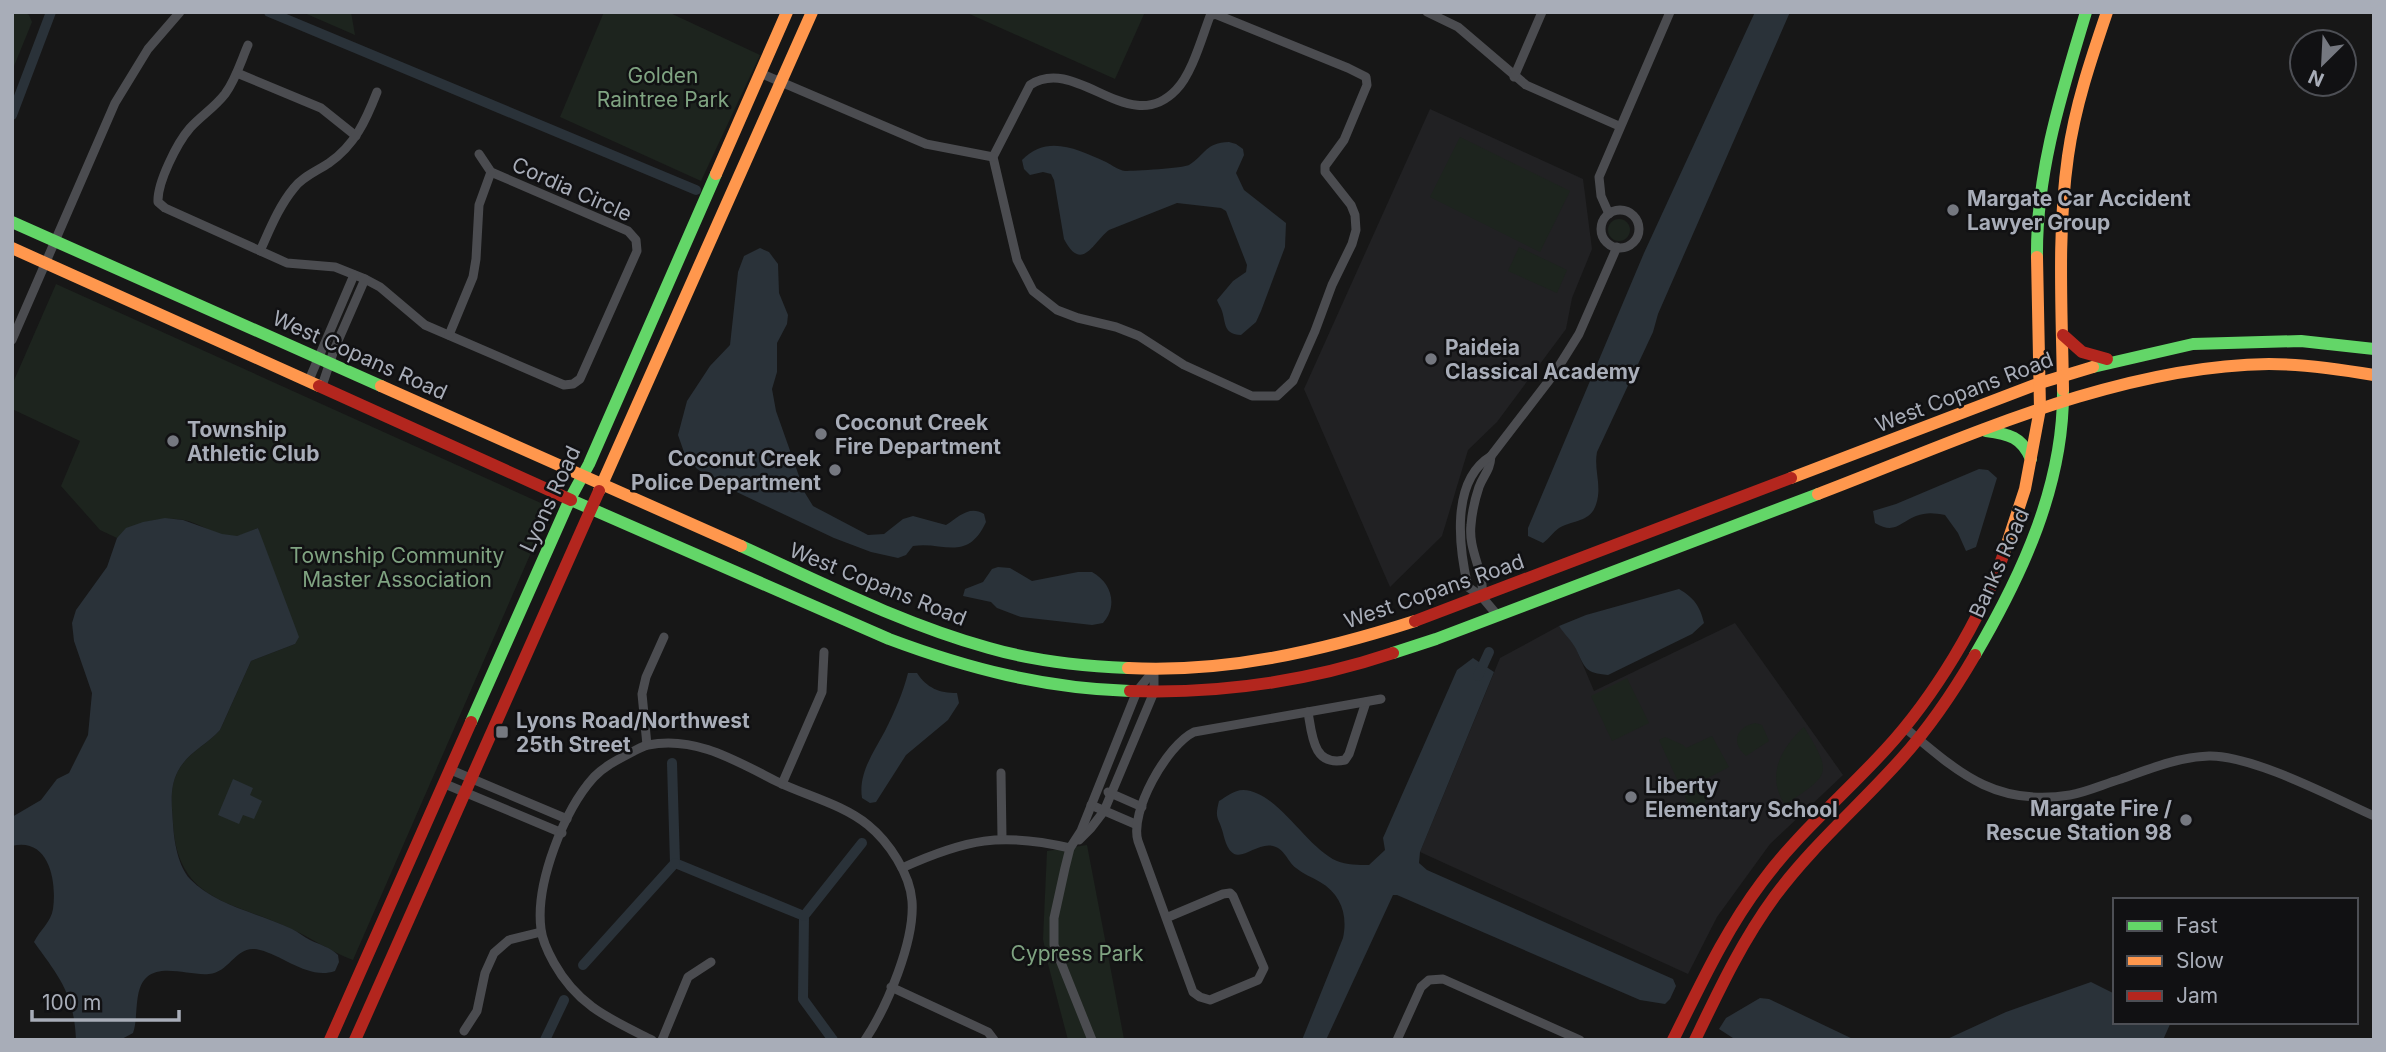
<svg xmlns="http://www.w3.org/2000/svg" width="2386" height="1052" font-family="Inter,sans-serif">
<rect width="100%" height="100%" fill="#171717"/>
<g fill="#212123">
<polygon points="1430,109 1583,179 1592,249 1572,298 1566,329 1497,422 1468,450 1442,536 1390,587 1304,389"/>
<polygon points="1735,623 1843,775 1770,844 1717,917 1688,974 1420,852 1500,658 1559,626 1575,646 1594,691"/>
</g>
<g fill="#1d241e">
<polygon points="12,12 23,12 29,15 32,22 12,71"/>
<polygon points="302,12 351,12 355,35"/>
<polygon points="604,12 668,12 760,55 701,181 560,117"/>
<polygon points="965,12 1145,12 1115,79"/>
<polygon points="1460,137 1570,191 1540,252 1430,197"/>
<circle cx="1619" cy="230" r="11"/>
<polygon points="1519,247 1567,270 1557,293 1508,271"/>
<path d="M56 284 543 504 544 523 353 960C331 952 312 938 291 929 233 901 178 903 173 824 172 806 169 788 178 771 188 752 207 745 220 730L251 661 295 644 258 528C252 530 244 535 237 536 219 539 201 523 184 520 162 516 132 522 117 538L100 530 61 486 80 441 12 409V385Z"/>
<polygon points="1627,678 1649,723 1612,741 1591,696"/>
<path d="M1755 723 1762 725 1769 741 1746 756C1730 742 1737 727 1755 723Z"/>
<path d="M1804 727C1834 776 1829 774 1785 805 1766 776 1780 749 1804 727Z"/>
<polygon points="1712,736 1729,767 1702,781 1707,795 1703,809 1693,814 1659,740 1665,737 1683,745 1686,748"/>
<polygon points="1087,845 1124,1039 1125,1040 1068,1040 1048,964 1043,939 1047,851"/>
</g>
<g fill="#2a3239">
<path d="M1755 12H1790L1658 314 1653 332 1597 452C1594 467 1600 481 1598 496 1594 523 1578 518 1559 528 1553 532 1549 539 1543 543L1528 536V528L1644 253Z"/>
<path d="M1229 142 1236 144 1243 149 1244 155 1236 173 1244 190 1286 223 1285 247 1261 311 1256 322 1241 335C1223 334 1226 323 1222 311 1221 307 1218 304 1217 300L1233 281 1246 272 1247 265 1226 211 1221 208 1177 203 1109 230C1094 241 1082 274 1064 239L1054 180 1051 174 1043 172 1030 175 1024 169 1022 160C1047 134 1077 149 1106 162 1112 165 1118 170 1125 171 1134 171 1184 168 1189 165 1206 154 1205 143 1229 142Z"/>
<path d="M760 248 769 252 778 264 779 293 788 315 787 324 777 343V372L772 389 776 411 805 493 813 506 868 535 884 534 903 519 913 516 946 525C959 517 969 505 984 514L986 522C967 563 943 541 913 546L906 555 898 558 871 552 834 538 724 486 697 469 685 455 678 435 687 401 710 366 730 345 738 272 744 256Z"/>
<path d="M1979 469 1988 470 1997 478 1976 547 1966 551 1958 533 1945 515C1934 513 1927 512 1916 516 1900 522 1895 535 1875 523L1873 511 1896 504Z"/>
<path d="M165 518 183 520 222 534 237 536 258 528 299 637 295 644 251 661 220 730C207 745 188 752 178 771 169 788 172 806 173 824 174 841 178 866 190 879 216 906 259 913 292 929 298 932 304 937 310 940 320 945 330 947 338 955L339 962 335 971C309 980 284 956 260 950 236 943 231 972 209 974 191 976 162 964 147 977 133 989 139 1017 133 1033L120 1040H76C74 994 60 978 34 942 40 930 51 922 53 909 57 881 49 837 12 846V817L41 800 57 779 69 773 88 735 92 693 74 641 72 623 76 610 107 567 117 538 126 528 143 522Z"/>
<path d="M998 567 1010 568 1032 581 1078 572H1092C1112 583 1118 606 1103 623L1092 625 1021 617 997 608 991 602 963 596 965 589 983 582 992 569Z"/>
<path d="M1679 589C1694 598 1700 606 1704 623L1692 634 1608 675C1585 673 1585 668 1576 649 1572 641 1564 634 1559 626L1586 615Z"/>
<path d="M1473 658 1494 672 1420 852 1419 863 1427 870 1673 979 1676 986 1670 999 1665 1004 1640 1000 1397 895H1393L1326 1040H1302L1343 938C1348 915 1341 894 1320 882 1312 877 1303 874 1296 868 1287 861 1285 849 1273 846 1252 841 1233 876 1223 833 1219 817 1214 820 1219 801 1226 797 1234 790 1243 790 1278 791 1306 848 1337 861 1346 865 1359 865 1369 865L1385 850 1383 838 1457 670Z"/>
<path d="M908 673H917C927 688 939 693 957 693L959 703 948 720 906 755 876 802 870 803 862 798C858 773 874 752 885 731 894 713 903 693 908 673Z"/>
<polygon points="233,779 253,788 250,795 262,801 254,819 243,815 239,824 218,815"/>
<polygon points="2091,982 2115,994 2115,1022 2171,1022 2163,1040 1945,1040 2006,1012"/>
<polygon points="1760,998 1769,999 1855,1040 1736,1040 1719,1029 1726,1018"/>
</g>
<g fill="none" stroke-linecap="round" stroke-linejoin="round">
<g stroke="#2a3239" stroke-width="10">
<polyline points="269,12 696,190"/>
<polyline points="12,115 51,12"/>
<polyline points="1478,676 1489,652"/>
<polyline points="672,763 675,863 804,916 803,999 833,1040"/>
<polyline points="804,916 862,843"/>
<polyline points="583,965 675,863"/>
<polyline points="545,1040 564,1000"/>
</g>
<g stroke="#4b4c50" stroke-width="9">
<polyline points="1427,12 1458,27 1526,85 1619,126"/>
<path d="M1215 14 1348 68 1366 77 1367 85 1344 140 1325 166V172L1351 205 1355 215 1356 230 1352 244 1332 285 1315 331 1293 381 1277 396H1252L1184 365 1139 336 1116 327 1078 318 1057 310 1033 291 1017 260 993 157 1030 85C1077 54 1129 139 1176 90 1192 74 1202 37 1210 16Z"/>
<path d="M248 45C241 61 236 79 225 94 215 107 201 116 190 128 177 143 157 183 158 202L165 208 287 263 335 267 365 279 380 287 425 325 564 385 573 384 580 379 637 251 636 240 628 231 491 172 479 154"/>
<polyline points="237,73 321,108 356,136"/>
<polyline points="760,73 926,144 993,157"/>
<polyline points="1514,77 1542,12"/>
<circle cx="1620" cy="229" r="19"/>
<polyline points="1609,214 1601,196 1599,177 1670,12"/>
<path d="M260 251C270 229 279 206 294 188 302 177 317 171 329 163 355 145 366 120 377 92"/>
<polyline points="449,335 473,277 476,259 479,205 491,172"/>
<polyline points="12,340 115,103 148,49 180,12"/>
<polyline points="309,380 354,275"/>
<polyline points="322,386 334,350 365,279"/>
<path d="M1482 597C1485 572 1468 551 1471 525 1472 512 1475 499 1479 487 1484 474 1490 471 1491 456"/>
<path d="M1498 616 1482 597 1468 587C1459 548 1450 481 1491 456L1554 374 1579 334 1617 247"/>
<path d="M1308 712C1312 735 1313 767 1345 760L1349 754 1366 702"/>
<path d="M1904 727C1958 772 1994 807 2070 795 2087 792 2104 784 2121 779 2149 769 2178 757 2209 756 2252 755 2332 797 2374 816"/>
<polyline points="647,745 642,694 646,677 664,637"/>
<polyline points="451,770 567,819"/>
<polyline points="1001,773 1002,838"/>
<polyline points="445,784 562,833"/>
<polyline points="782,784 822,692 824,652"/>
<polyline points="1108,792 1142,807"/>
<polyline points="1091,805 1135,824"/>
<polyline points="1079,840 1091,828 1104,811 1154,692 1154,670"/>
<path d="M902 868C966 839 1001 832 1070 848"/>
<path d="M1166 918 1223 894 1230 893 1233 896 1264 968 1258 980 1210 1000 1200 997 1193 992 1138 841C1129 812 1167 745 1194 732L1381 699"/>
<polyline points="891,987 988,1032 994,1040"/>
<polyline points="464,1031 477,1011 485,973 494,953 509,940 541,932"/>
<path d="M652 1040C610 1019 578 1006 554 963 549 954 542 939 541 929 535 884 564 810 594 777 606 765 619 759 634 751 638 749 643 746 648 745 695 735 738 762 778 782 807 796 842 804 868 825 889 842 910 874 912 901 915 941 887 1007 865 1040"/>
<polyline points="662,1040 688,977 711,962"/>
<polyline points="1092,1040 1054,945 1054,918 1065,868 1070,848 1081,831 1137,691 1154,670"/>
<polyline points="1397,1040 1421,987 1429,980 1443,979 1580,1040"/>
</g>
<g stroke="#63d668" stroke-width="12">
<polyline points="12,222 381,386"/>
<path d="M2037 257C2036 172 2062 92 2086 12"/>
<polyline points="2093,367 2193,344 2301,341 2374,349"/>
<path d="M1986 431C2009 434 2022 437 2031 459"/>
<path d="M571 500 889 639C969 669 1044 688 1130 691"/>
<path d="M741 546C822 583 903 624 989 648 1034 661 1081 666 1128 668"/>
<polyline points="1393,653 1436,639 1818,494"/>
<path d="M1975 655C2022 575 2064 485 2063 390"/>
<polyline points="471,722 570,499 589,464 716,174"/>
</g>
<g stroke="#ff974d" stroke-width="12">
<polyline points="716,174 787,12"/>
<polyline points="12,248 319,386"/>
<polyline points="381,386 741,546"/>
<path d="M2063 390C2062 312 2057 233 2068 156 2075 106 2091 59 2107 12"/>
<polyline points="1791,478 2040,383 2093,367"/>
<polyline points="599,491 812,12"/>
<path d="M1818 494C1960 440 2114 366 2269 364 2304 364 2339 369 2374 375"/>
<polyline points="2004,553 2025,489 2040,409 2037,257"/>
<path d="M1128 668C1227 673 1321 651 1415 621"/>
</g>
<g stroke="#b3261e" stroke-width="12">
<polyline points="2063,335 2082,352 2107,359"/>
<polyline points="319,386 571,500"/>
<polyline points="1415,621 1791,478"/>
<path d="M1130 691C1218 694 1309 681 1393 653"/>
<polyline points="330,1040 471,722"/>
<polyline points="355,1040 599,491"/>
<path d="M1673 1040C1700 986 1725 931 1762 882 1798 833 1845 794 1886 749 1933 698 1981 620 2004 553"/>
<path d="M1695 1040C1719 990 1742 941 1775 896 1812 846 1860 805 1901 759 1929 728 1954 691 1975 655"/>
</g>
</g>
<g fill="#757880" stroke="#111113" stroke-width="2.5">
<circle cx="1953" cy="210" r="7"/>
<circle cx="1431" cy="359" r="7"/>
<circle cx="821" cy="434" r="7"/>
<circle cx="173" cy="441" r="7"/>
<circle cx="835" cy="470" r="7"/>
<rect x="495" y="725" width="14" height="14" rx="3.5"/>
<circle cx="1631" cy="797" r="7"/>
<circle cx="2186" cy="820" r="7"/>
</g>
<g text-anchor="middle" dominant-baseline="central" stroke-width="5" stroke-linejoin="round" paint-order="stroke">
<g font-size="21" fill="#7fa381" stroke="#111113">
<text x="663" y="75">Golden<tspan x="663" dy="24">Raintree Park</tspan></text>
<text x="397" y="555">Township Community<tspan x="397" dy="24">Master Association</tspan></text>
<text x="1077" y="953">Cypress Park</text>
</g>
<g font-size="21" fill="#a8adb8" stroke="#111113">
<text transform="translate(572 189) rotate(24)">Cordia Circle</text>
<text transform="translate(360 355) rotate(24)">West Copans Road</text>
<text transform="translate(1964 392) rotate(-21)">West Copans Road</text>
<text transform="translate(550 499) rotate(-65)">Lyons Road</text>
<text transform="translate(1999 563) rotate(-66)">Banks Road</text>
<text transform="translate(878 584) rotate(22)">West Copans Road</text>
<text transform="translate(1434 591) rotate(-19)">West Copans Road</text>
</g>
<g font-size="21" font-weight="bold" fill="#a8adb8" stroke="#111113" text-anchor="start">
<text x="1967" y="198">Margate Car Accident<tspan x="1967" dy="24">Lawyer Group</tspan></text>
<text x="1445" y="347">Paideia<tspan x="1445" dy="24">Classical Academy</tspan></text>
<text x="835" y="422">Coconut Creek<tspan x="835" dy="24">Fire Department</tspan></text>
<text x="187" y="429">Township<tspan x="187" dy="24">Athletic Club</tspan></text>
<text x="821" y="458" text-anchor="end">Coconut Creek<tspan x="821" dy="24">Police Department</tspan></text>
<text x="516" y="720">Lyons Road/Northwest<tspan x="516" dy="24">25th Street</tspan></text>
<text x="1645" y="785">Liberty<tspan x="1645" dy="24">Elementary School</tspan></text>
<text x="2172" y="808" text-anchor="end">Margate Fire /<tspan x="2172" dy="24">Rescue Station 98</tspan></text>
</g>
</g>
<rect width="2386" height="1052" fill="none" stroke="#a8adb8" stroke-width="28"/>
<rect x="2113" y="898" width="245" height="126" fill="#111113" stroke="#4d4f55" stroke-width="2"/>
<rect x="2127" y="921" width="35" height="10" fill="#63d668" stroke="#4d4f55" stroke-width="2"/>
<text x="2176" y="933" font-size="21" fill="#a8adb8">Fast</text>
<rect x="2127" y="956" width="35" height="10" fill="#ff974d" stroke="#4d4f55" stroke-width="2"/>
<text x="2176" y="968" font-size="21" fill="#a8adb8">Slow</text>
<rect x="2127" y="991" width="35" height="10" fill="#b3261e" stroke="#4d4f55" stroke-width="2"/>
<text x="2176" y="1003" font-size="21" fill="#a8adb8">Jam</text>
<g transform="translate(2323 63) rotate(204)"><circle r="33" fill="#111113" stroke="#4d4f55" stroke-width="2"/>
<path d="M0-5L12 26L0 18L-12 26Z" fill="#757880"/>
<text y="-10" font-size="19" font-weight="bold" text-anchor="middle" fill="#a8adb8">N</text>
</g>
<path d="M32 1010v10h147v-10" fill="none" stroke="#a8adb8" stroke-width="3.5"/>
<text x="42" y="1010" font-size="21" fill="#a8adb8" stroke="#111113" stroke-width="5" paint-order="stroke">100 m</text>
</svg>
